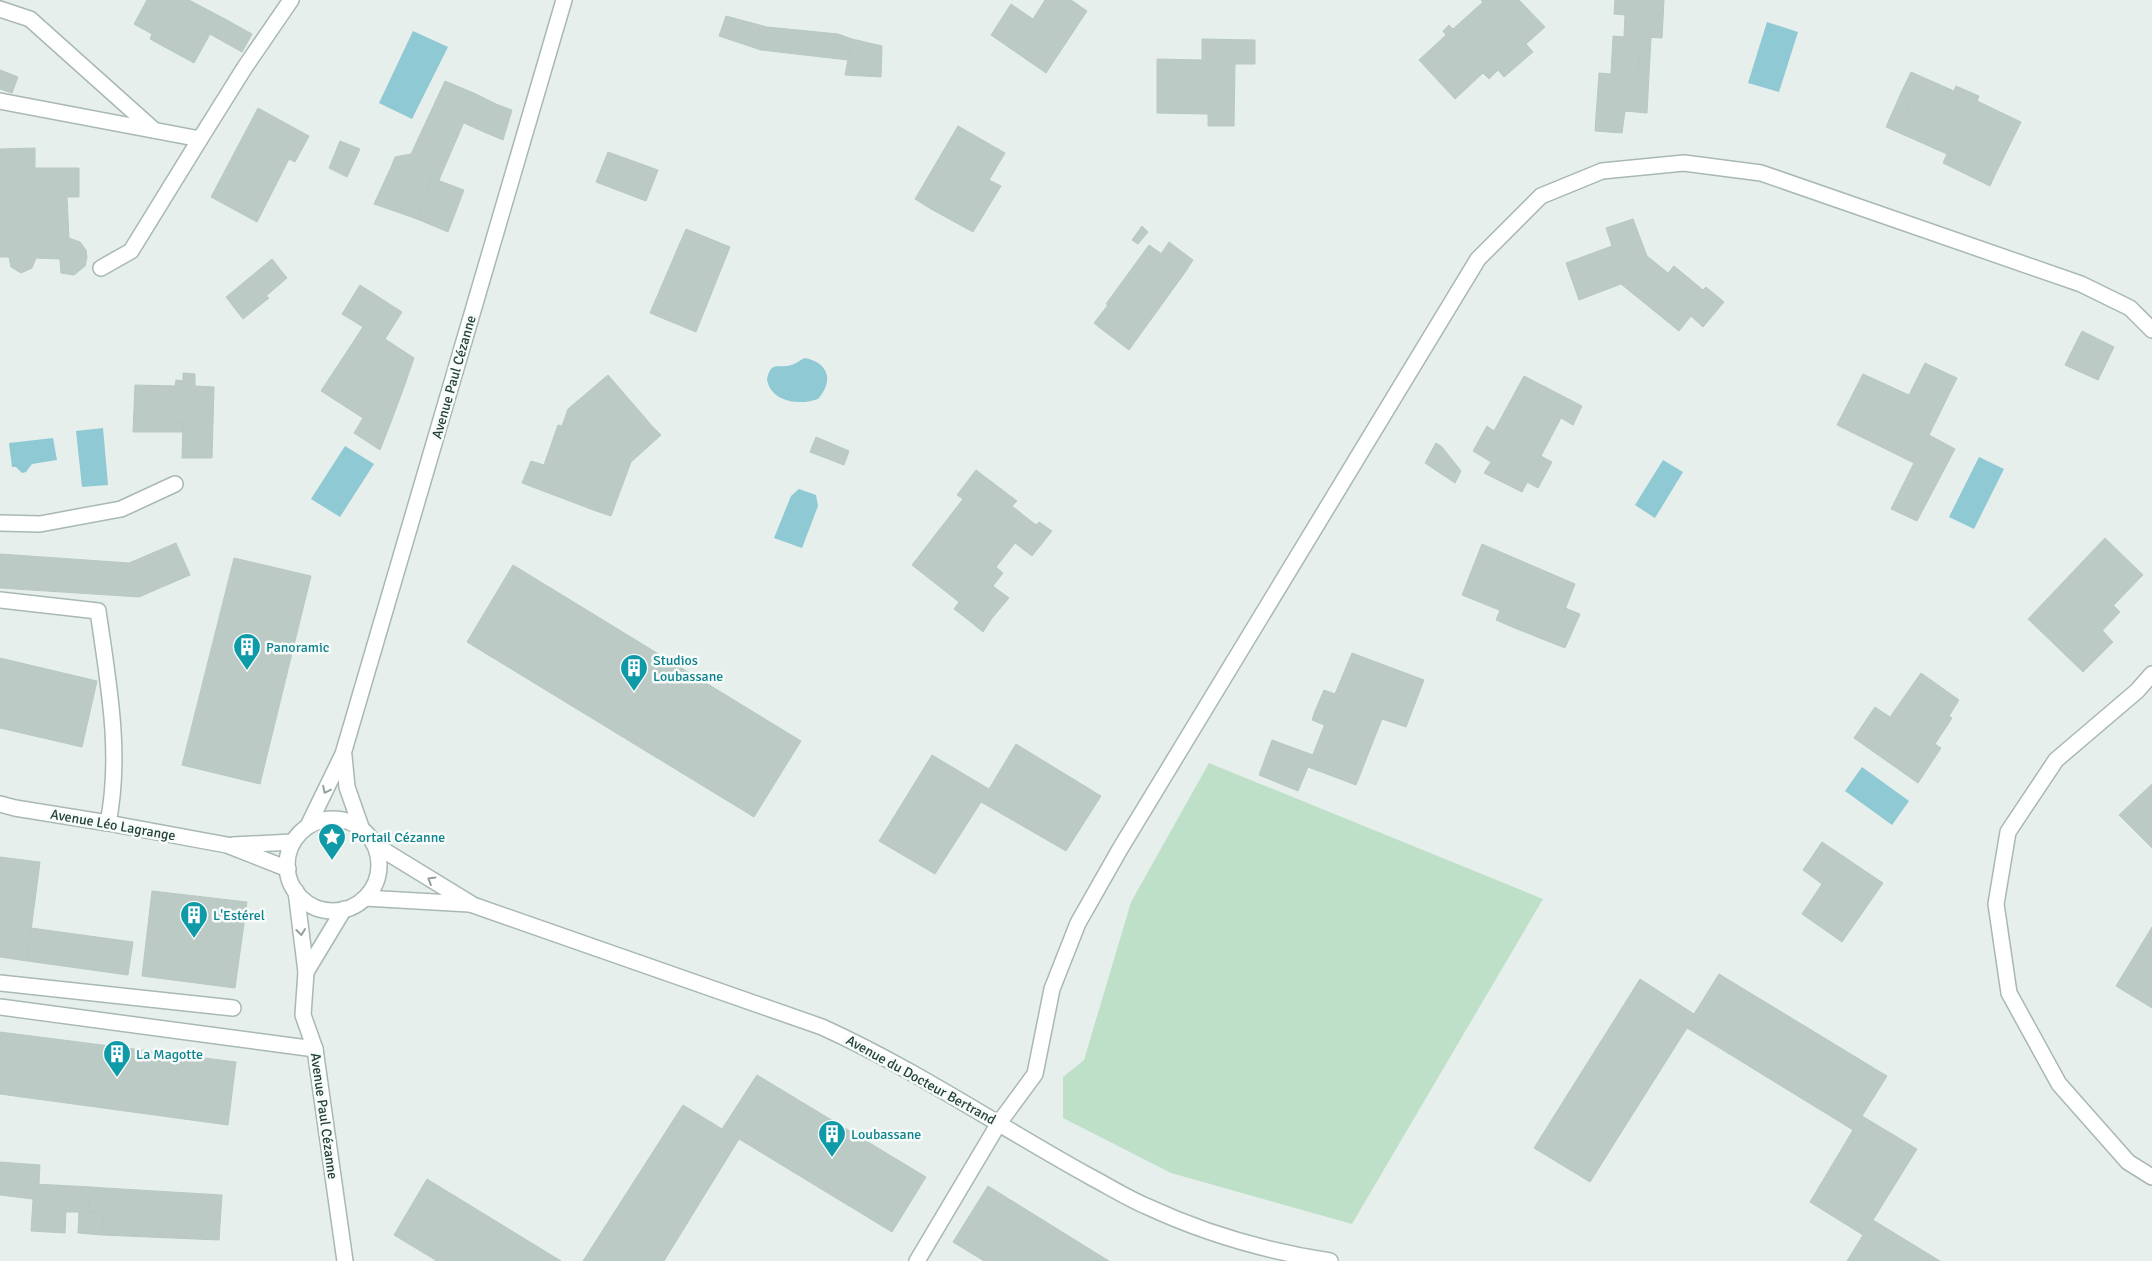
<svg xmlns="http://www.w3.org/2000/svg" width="2152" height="1261" font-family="Signika,sans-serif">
<rect width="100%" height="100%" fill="#e6efeb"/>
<polygon fill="#bfe0c8" points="1209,763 1543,899 1352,1224 1171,1173 1063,1118 1063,1077 1084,1060 1131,902"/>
<g fill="#8ec9d4">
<polygon points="1767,22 1798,32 1779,92 1748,83"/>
<polygon points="413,31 448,47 412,119 379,103"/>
<path d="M805 358C829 363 834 381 818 399 800 406 770 402 767 379 771 360 778 369 791 365 796 364 800 360 805 358Z"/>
<polygon points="103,428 108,485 82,487 76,431"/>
<polygon points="53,438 57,460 32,464 26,472 22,473 16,467 12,467 9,443"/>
<polygon points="345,446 374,464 340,517 311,499"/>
<polygon points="1979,457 2004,469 1974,529 1949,517"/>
<polygon points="1663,460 1683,472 1655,518 1635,505"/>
<polygon points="799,489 816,495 818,506 802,548 774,538 791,496"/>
<polygon points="1862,767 1909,801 1892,825 1845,791"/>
</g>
<g fill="#bbcac4" stroke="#b8c9c2">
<polygon points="147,0 189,0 225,19 215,37 210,34 194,63 150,39 152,34 134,24"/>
<polygon points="1045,0 1071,0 1087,11 1046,73 991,35 1011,4 1033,19"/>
<polygon points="1481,0 1519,0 1545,27 1526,44 1533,52 1504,77 1491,62 1481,71 1483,73 1455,99 1419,60 1446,35 1443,31 1449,25 1453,29 1483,2"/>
<polygon points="1615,0 1664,0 1662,38 1641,37 1638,74 1649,75 1647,113 1625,111 1622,133 1595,131 1599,73 1611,74 1613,36 1624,37 1625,15 1614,14"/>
<polygon points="726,16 767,27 838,34 852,39 848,60 761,50 719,36"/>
<polygon points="225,19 252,34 242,52 215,37"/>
<polygon points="1641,37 1651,37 1649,75 1638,74"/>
<polygon points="852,39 882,46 881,77 845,75"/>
<polygon points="1202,39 1255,40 1255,64 1235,64 1234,126 1208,126 1208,114 1157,113 1157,59 1202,60"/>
<polygon points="1491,62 1498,70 1489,79 1481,71"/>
<polygon points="0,70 18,77 12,93 0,89"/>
<polygon points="1911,72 1954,91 1956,86 1979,96 1977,101 2021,122 1995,175 1947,154 1952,142 1903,119 1913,98 1901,93"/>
<polygon points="445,81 476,94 439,180 392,165 395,157 411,154"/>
<polygon points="1901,93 1913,98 1903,119 1952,142 1947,154 1886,127"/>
<polygon points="476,94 496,104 484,132 464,123"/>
<polygon points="496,104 512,110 503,140 484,132"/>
<polygon points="258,108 309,136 295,162 289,159 257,222 211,197"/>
<polygon points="958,126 1005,153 969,214 938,196 931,209 915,199"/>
<polygon points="340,141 360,149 347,177 329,168"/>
<polygon points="35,148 35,168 79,168 79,197 67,197 69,238 80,242 86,250 87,257 85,266 74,275 61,273 60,259 36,258 32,268 21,273 11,267 9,257 0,257 0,149"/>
<polygon points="608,152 658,170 646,201 596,182"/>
<polygon points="1947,154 1995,175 1990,186 1943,163"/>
<polygon points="392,165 414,172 400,213 374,204"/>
<polygon points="414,172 432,178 417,219 400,213"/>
<polygon points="432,178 464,190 448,232 417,219"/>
<polygon points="989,180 1001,186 973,232 931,209 938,196 969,214"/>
<polygon points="1633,219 1647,256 1668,273 1674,266 1703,290 1706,287 1724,302 1703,327 1691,316 1679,331 1621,284 1579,300 1566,263 1612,246 1606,228"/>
<polygon points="1142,226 1148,232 1138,244 1132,240"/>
<polygon points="686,229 730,247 696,332 650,313"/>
<polygon points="1169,242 1193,260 1186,271 1161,254"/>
<polygon points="1149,245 1186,271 1129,350 1100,328 1114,309 1106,304"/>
<polygon points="272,259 287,278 266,296 269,298 243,319 226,297"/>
<polygon points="360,285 402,312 385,339 414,358 404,387 398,384 379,414 391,422 380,450 354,433 363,418 321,391 363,327 342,314"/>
<polygon points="1108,305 1114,309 1100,328 1094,323"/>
<polygon points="2082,331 2114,347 2098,380 2065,365"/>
<polygon points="1925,363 1957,378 1929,435 1955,449 1917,521 1891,509 1914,463 1837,425 1863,374 1909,395"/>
<polygon points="183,373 195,374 195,386 214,387 212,458 182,458 183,423 170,422 170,432 133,432 135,385 175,386 176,380 183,381"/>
<polygon points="608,375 653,427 626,452 619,448 596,511 522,483 531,461 544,465 558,425 562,426 568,409"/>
<polygon points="1524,376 1582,406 1573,425 1561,418 1522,492 1484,473 1491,462 1473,451 1487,426 1494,431"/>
<polygon points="398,384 404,387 391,422 379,414"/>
<polygon points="170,422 183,423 183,432 170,432"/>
<polygon points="653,427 661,435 631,462 611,516 596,511 619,448 626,452"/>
<polygon points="816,437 849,451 844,465 810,452"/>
<polygon points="1436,443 1442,447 1461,471 1455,483 1425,463"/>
<polygon points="1541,456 1552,462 1538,488 1527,482"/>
<polygon points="976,470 1017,501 1012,506 1036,525 1039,522 1052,531 1032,556 1015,543 996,567 1003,573 993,586 1009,598 992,618 981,610 971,622 954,609 959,602 912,565 963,499 957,495"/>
<polygon points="2105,538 2143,575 2110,609 2105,605 2092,620 2096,623 2093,626 2100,633 2102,630 2113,642 2083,672 2028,619"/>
<polygon points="176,543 190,575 139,597 0,588 0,554 129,563"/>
<polygon points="1482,544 1575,584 1556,633 1462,595"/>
<polygon points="234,558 311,576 260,784 182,765"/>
<polygon points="513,565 801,741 754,817 467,642"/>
<polygon points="2105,605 2110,609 2114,606 2120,612 2100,633 2093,626 2096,623 2092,620"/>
<polygon points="1565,608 1580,614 1565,648 1517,629 1521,618 1556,633"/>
<polygon points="981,610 992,618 983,632 971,622"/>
<polygon points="1500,610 1521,618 1517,629 1496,620"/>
<polygon points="1352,653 1424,680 1406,727 1382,719 1356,785 1308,767 1328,716 1315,711 1324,690 1335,694"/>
<polygon points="0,658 97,681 82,747 0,728"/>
<polygon points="1921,673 1959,700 1949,716 1952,718 1935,744 1941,748 1918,783 1854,738 1875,707 1890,717"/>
<polygon points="1315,711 1328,716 1324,725 1312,720"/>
<polygon points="1272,740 1313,755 1298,791 1259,775"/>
<polygon points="1016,744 1101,796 1066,851 981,802 935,874 879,841 932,755 989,789"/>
<polygon points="2152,784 2152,848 2119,815"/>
<polygon points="1822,842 1883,883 1842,942 1802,914 1822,884 1803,870"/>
<polygon points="0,857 40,862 27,961 0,957"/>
<polygon points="152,891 247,902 235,988 142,976"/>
<polygon points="2152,927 2152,1008 2116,986"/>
<polygon points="31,928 133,942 128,975 27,961"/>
<polygon points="1719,974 1887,1076 1862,1116 1917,1149 1873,1220 1940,1261 1847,1261 1863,1235 1810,1202 1853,1130 1687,1028 1590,1182 1534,1148 1640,979 1694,1014"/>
<polygon points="0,1032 236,1062 228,1125 0,1094"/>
<polygon points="757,1075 926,1177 892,1232 739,1139 664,1261 583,1261 683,1105 722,1129"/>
<polygon points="0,1162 40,1165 39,1184 34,1184 33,1199 0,1195"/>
<polygon points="427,1179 561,1261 437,1261 394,1235"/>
<polygon points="34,1184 91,1187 88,1212 66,1212 65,1233 31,1231"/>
<polygon points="988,1186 1109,1261 984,1261 953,1242"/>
<polygon points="91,1187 105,1188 103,1213 88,1212"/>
<polygon points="105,1188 222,1195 219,1240 102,1235"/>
<polygon points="79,1212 103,1213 102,1235 78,1233"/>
</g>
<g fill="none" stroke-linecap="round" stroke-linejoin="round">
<defs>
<g id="minor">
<polyline points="0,9 30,19 154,130"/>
<polyline points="0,101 200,139 245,67 291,0"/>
<polyline points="101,268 131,251 200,139"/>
<polyline points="0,523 40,524 121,509 175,484"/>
<path d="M0 600 98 611C108 681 122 753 108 823"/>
<polyline points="2152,674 2137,691 2056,760 2008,832 1996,904 2009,993 2059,1084 2128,1162 2152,1177"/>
<polyline points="344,756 347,787 362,830"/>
<polyline points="0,804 15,808 108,823 227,845 288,869"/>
<circle cx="333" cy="865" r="46"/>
<polyline points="308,826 343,754 564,0"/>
<polyline points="233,845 293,842"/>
<path d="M375 845 473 905 822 1027C915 1069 1000 1127 1089 1176 1108 1186 1127 1198 1146 1206 1206 1234 1265 1251 1330 1261"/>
<polyline points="296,891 306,972 303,1015 315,1049 345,1261"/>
<polyline points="365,898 469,904"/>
<polyline points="306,972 344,909"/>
<polyline points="0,983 233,1008"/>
<polyline points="0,1007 315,1049"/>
<polyline points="917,1261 999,1123 1035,1074 1052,989 1078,923 1120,849 1478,259 1541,196 1602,171 1684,163 1761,173 2081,284 2130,308 2152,330"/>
</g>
</defs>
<use href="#minor" stroke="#a8b8b2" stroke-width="18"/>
<use href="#minor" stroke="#fff" stroke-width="15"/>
</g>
<defs><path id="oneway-chevron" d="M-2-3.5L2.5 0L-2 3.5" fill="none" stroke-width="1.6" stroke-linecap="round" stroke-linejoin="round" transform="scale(1.25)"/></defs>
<g stroke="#92a09c">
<use href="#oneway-chevron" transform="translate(326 790) rotate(116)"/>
<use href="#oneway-chevron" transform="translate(431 880) rotate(-149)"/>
<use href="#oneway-chevron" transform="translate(301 932) rotate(83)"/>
</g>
<defs>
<symbol id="building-pin" viewBox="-11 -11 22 30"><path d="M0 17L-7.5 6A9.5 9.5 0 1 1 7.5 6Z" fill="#0f9aa8" stroke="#f7fbf9"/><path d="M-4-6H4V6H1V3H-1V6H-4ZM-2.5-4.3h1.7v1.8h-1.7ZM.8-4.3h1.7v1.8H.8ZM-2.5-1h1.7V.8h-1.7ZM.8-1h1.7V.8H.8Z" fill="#fff"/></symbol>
<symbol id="sight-pin" viewBox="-11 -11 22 30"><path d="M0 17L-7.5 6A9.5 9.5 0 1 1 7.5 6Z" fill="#0f9aa8" stroke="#f7fbf9"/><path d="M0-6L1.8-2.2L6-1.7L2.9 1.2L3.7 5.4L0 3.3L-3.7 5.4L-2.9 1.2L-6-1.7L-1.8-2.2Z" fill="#fff"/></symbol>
</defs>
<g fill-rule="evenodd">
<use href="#building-pin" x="231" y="631" width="32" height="43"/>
<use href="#building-pin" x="618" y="652" width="32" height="43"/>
<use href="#sight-pin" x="316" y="821" width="32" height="43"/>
<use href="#building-pin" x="178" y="899" width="32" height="43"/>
<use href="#building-pin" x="101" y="1038" width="32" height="43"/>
<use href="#building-pin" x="816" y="1118" width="32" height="43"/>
</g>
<g text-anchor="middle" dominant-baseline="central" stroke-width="5" stroke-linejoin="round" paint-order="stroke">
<g font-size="14" fill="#24423a" stroke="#f7fbf9">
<text transform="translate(454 377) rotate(-74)">Avenue Paul Cézanne</text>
<text transform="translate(113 825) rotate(10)">Avenue Léo Lagrange</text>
<text transform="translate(921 1080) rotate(29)">Avenue du Docteur Bertrand</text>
<text transform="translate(324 1116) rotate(82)">Avenue Paul Cézanne</text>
</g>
<g font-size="14" fill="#0d838f" stroke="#f7fbf9" text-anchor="start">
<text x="266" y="647">Panoramic</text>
<text x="653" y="660">Studios<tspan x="653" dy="16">Loubassane</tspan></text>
<text x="351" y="837">Portail Cézanne</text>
<text x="213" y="915">L'Estérel</text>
<text x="136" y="1054">La Magotte</text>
<text x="851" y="1134">Loubassane</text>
</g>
</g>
</svg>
